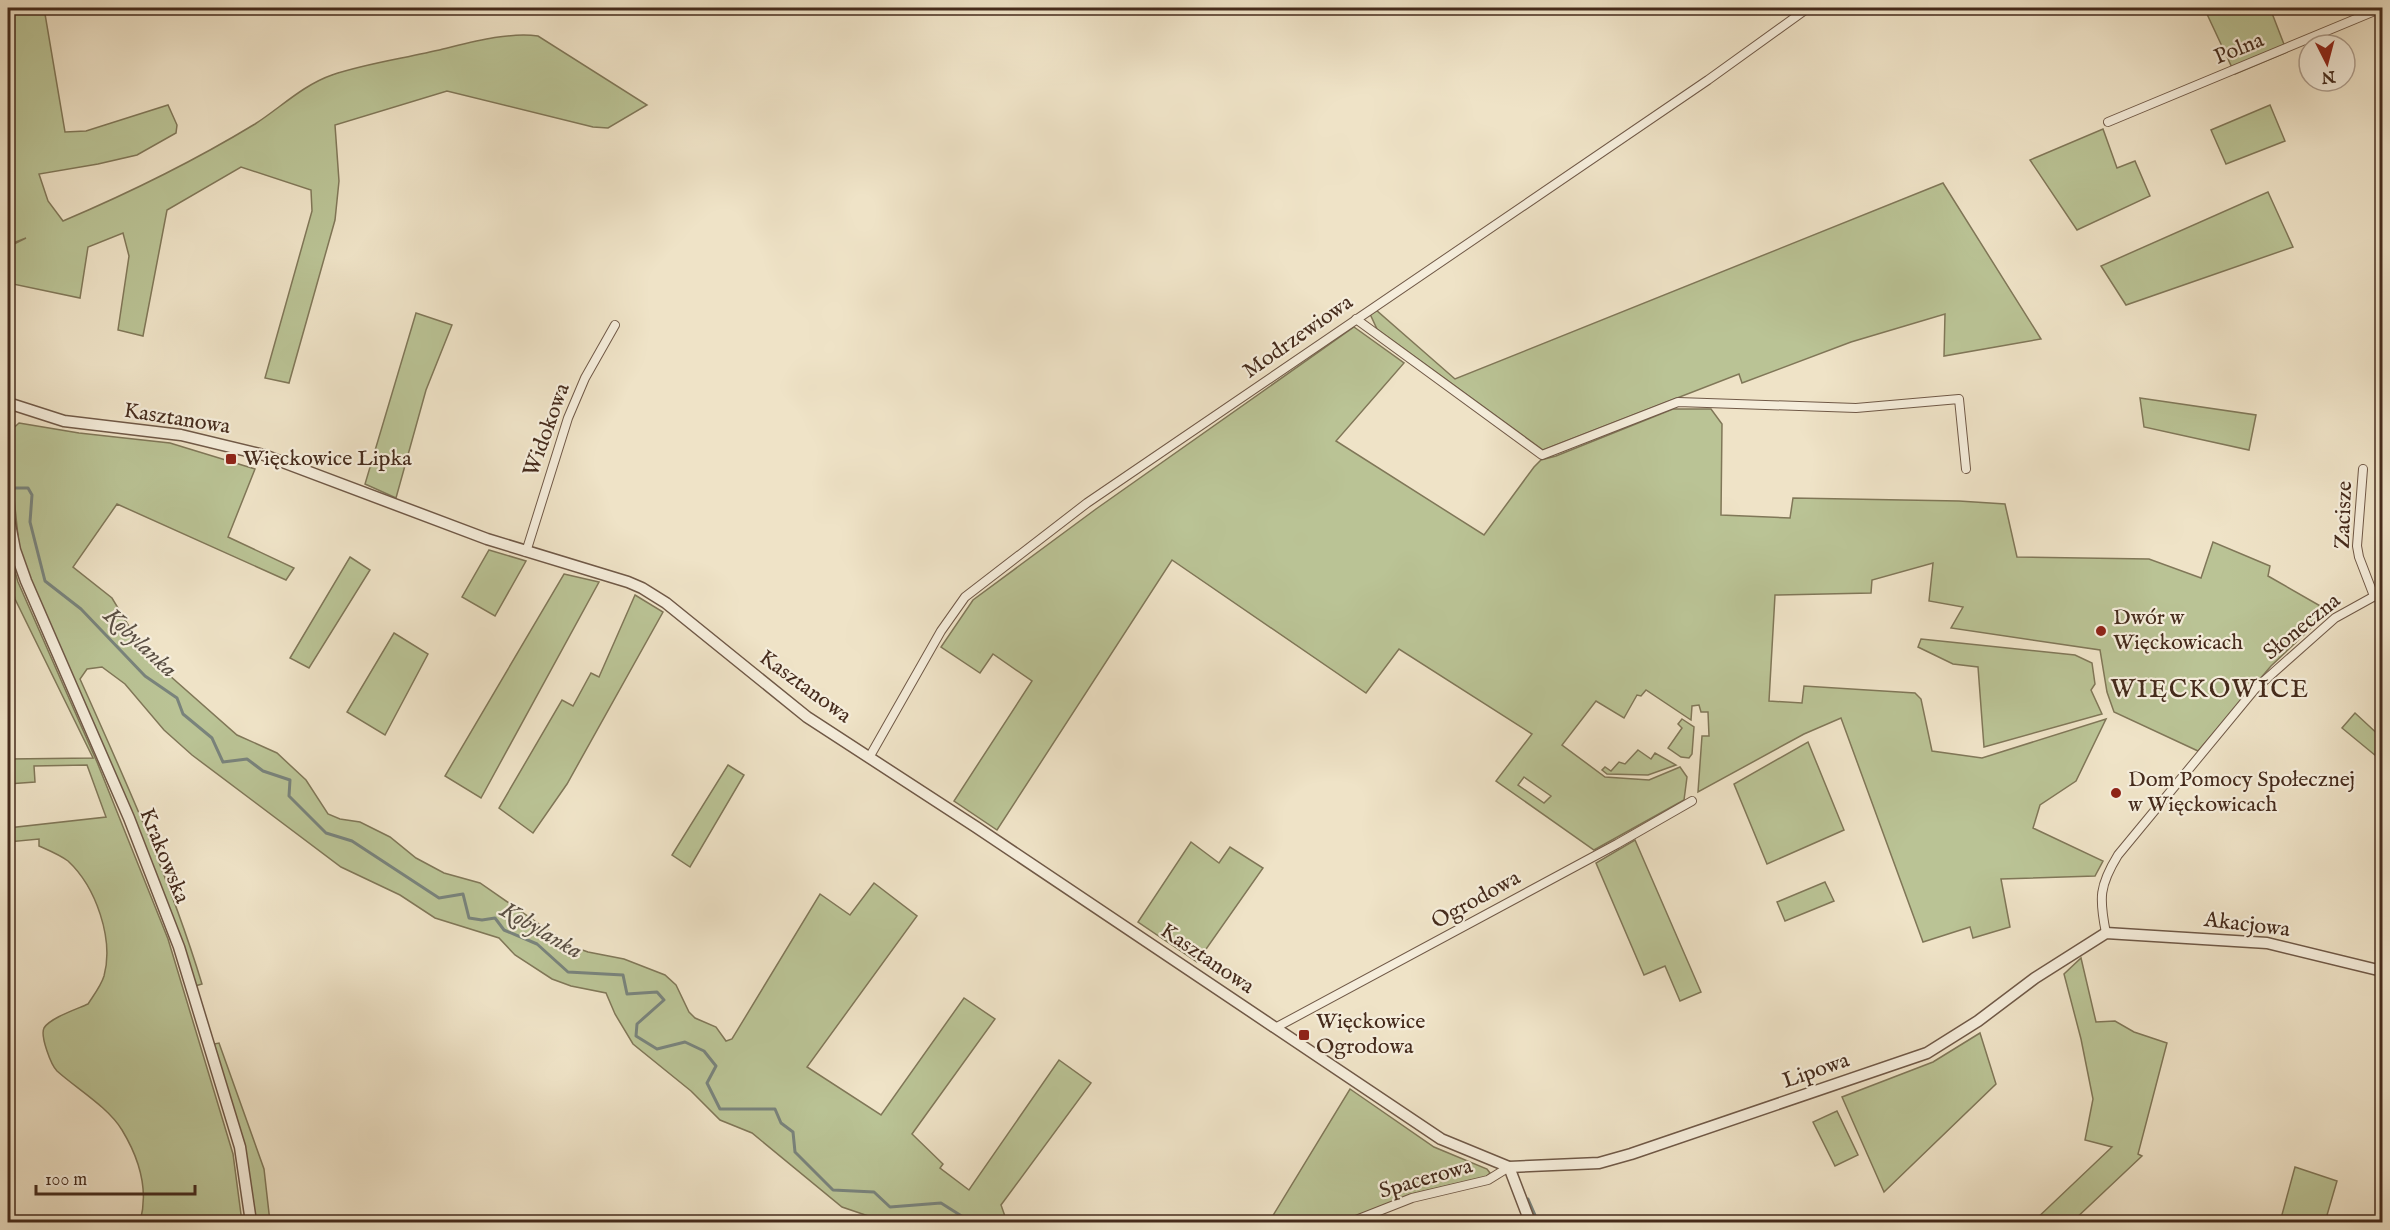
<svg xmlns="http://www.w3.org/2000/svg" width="2390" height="1230" font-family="'IM FELL English',serif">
<rect width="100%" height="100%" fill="#efe3c7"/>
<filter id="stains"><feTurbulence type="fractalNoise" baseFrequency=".00333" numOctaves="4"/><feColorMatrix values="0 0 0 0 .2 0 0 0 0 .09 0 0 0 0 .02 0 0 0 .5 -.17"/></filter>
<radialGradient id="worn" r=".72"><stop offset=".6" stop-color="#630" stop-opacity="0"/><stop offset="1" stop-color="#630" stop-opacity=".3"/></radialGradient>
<g fill="#bac395" stroke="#807758" stroke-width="1.5" fill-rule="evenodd">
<path d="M8 8H44L65 132 86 131 168 105 177 125 176 133 137 155 98 164 39 174 48 201 63 221C129 193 194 161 255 124 280 108 303 85 332 75 367 63 407 58 443 49 472 42 508 32 538 36L647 105 608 128 593 127 447 91 335 125 339 181 335 220 289 383 265 378 312 211 311 190 241 167 167 210 143 336 118 330 129 256 123 233 88 247 80 298 8 283V247L26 238 8 245Z"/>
<polygon points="2217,8 2270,8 2287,52 2235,74 2206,12"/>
<polygon points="2270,105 2285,141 2226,164 2211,130"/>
<polygon points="2103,129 2117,168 2135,161 2150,196 2077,230 2030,160"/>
<polygon points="1943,183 2041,339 1944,356 1945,314 1851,342 1742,383 1739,374 1543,450 1377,329 1370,314 1376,310 1455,379"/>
<polygon points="2268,192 2293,247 2126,305 2101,266"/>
<polygon points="416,313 452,325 426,390 396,498 365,484"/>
<path d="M1354 327 1404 363 1336 441 1484 535 1534 467 1541 460 1556 456 1673 409H1711L1722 424 1721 515 1790 518 1793 498 1959 501 2005 504 2017 557 2149 559 2201 578 2213 542 2270 566 2268 576 2329 611 2271 666 2198 751 2114 712 2107 692 2100 650 1951 628 1963 607 1929 601 1933 563 1872 580 1871 593 1775 595 1769 701 1802 703 1804 686 1915 693 1921 699 1932 751 1982 758 2106 719 2076 781 2040 805 2033 828 2103 861 2095 876 2001 879 2010 927 1973 938 1970 927 1923 942 1841 718 1804 734 1698 792 1702 736H1709L1708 712H1701L1699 705 1692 706 1691 720 1646 690 1641 696 1637 695 1624 718 1596 701 1562 745 1605 777 1649 780 1680 767 1687 777 1684 800 1594 850 1496 781 1532 734 1399 649 1366 693 1172 560 997 830 954 801 1032 681 993 654 980 673 941 647 973 600 1096 509ZM1524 777 1551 796 1544 803 1518 785Z"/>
<polygon points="2140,398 2256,415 2249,450 2144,427"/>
<path d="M19 423 79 433 170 443 255 469 228 537 294 568 286 580 117 504 73 567 112 598 139 643 152 660 237 735 277 753 306 780 328 814 340 819 360 822 390 837 416 858 444 873 480 883 571 946 588 952 624 959 665 975 676 985 689 1012 695 1018 716 1027 726 1041 732 1039 820 894 850 915 874 883 917 916 807 1067 881 1115 964 998 995 1019 912 1134 943 1164 940 1168 969 1190 1059 1060 1091 1083 1001 1205 1007 1222H946L921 1217 880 1220 842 1207 752 1133 720 1120 691 1091 633 1044 615 1014 606 993 571 986 552 979 515 955 499 938 435 918 400 895 341 867 192 755 164 730 125 684 102 667 87 669 80 679C125 779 170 879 202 984L195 986 20 555 8 441V433Z"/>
<path d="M8 547 18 582 97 762 168 939 233 1154 242 1222H140C149 1190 139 1158 122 1130 108 1107 77 1089 57 1071 51 1065 40 1036 44 1028 50 1018 77 1009 88 1004 93 996 101 986 104 976 114 939 96 887 68 861 60 855 48 850 39 846V839L8 842V828L106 817 87 765 34 766 35 782 8 784V759L93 758 15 599 8 572Z"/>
<polygon points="489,550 526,561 495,616 462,597"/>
<polygon points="350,557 370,570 309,668 290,658"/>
<polygon points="564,574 599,582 481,798 445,776"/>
<polygon points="635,595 663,612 567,784 533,833 499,808 562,700 573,706 591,673 599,677"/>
<polygon points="394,633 428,654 385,735 347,712"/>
<polygon points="1921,639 2075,655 2092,663 2095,684 2091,690 2102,714 1984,747 1978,667 1953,664 1918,647"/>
<polygon points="2355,713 2382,738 2382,748 2376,756 2342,728"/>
<polygon points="1682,719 1694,727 1692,754 1689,758 1681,757 1668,748 1682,728 1678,724"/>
<polygon points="1808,742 1844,830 1767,864 1734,784"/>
<polygon points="1638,750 1651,759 1655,753 1676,765 1648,775 1607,774 1602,770 1605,767 1611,771 1619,762 1625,764"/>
<polygon points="728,765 744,775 690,867 672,855"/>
<polygon points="1635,840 1701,992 1680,1001 1665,966 1644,975 1596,863"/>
<polygon points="1191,842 1219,863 1230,847 1263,868 1197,962 1138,922"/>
<polygon points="1825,882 1834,901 1785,921 1777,902"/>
<polygon points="2081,958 2096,1022 2115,1021 2134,1032 2167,1043 2138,1154 2142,1156 2072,1222 2033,1222 2112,1147 2085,1140 2093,1099 2081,1039 2064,974"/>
<polygon points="1980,1033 1996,1084 1884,1192 1842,1097 1933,1062"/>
<path d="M219 1043 264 1169 270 1222H253C251 1161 231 1103 214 1044Z"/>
<polygon points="1350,1089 1434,1147 1487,1169 1490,1173 1486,1177 1412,1194 1341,1222 1269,1222"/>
<polygon points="1837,1111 1858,1155 1835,1166 1813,1122"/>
<polygon points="2295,1167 2337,1181 2325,1222 2280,1222"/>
</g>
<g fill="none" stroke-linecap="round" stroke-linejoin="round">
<g stroke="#79837c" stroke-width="3">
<polyline points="8,488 28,488 32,495 30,522 45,581 81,609 145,676 177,698 183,714 212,738 223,762 247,759 263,771 290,780 289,796 326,833 352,841 439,898 463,894 469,918 482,920 495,918 504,930 537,944 568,972 623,975 627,994 657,992 664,1000 637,1024 636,1036 657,1049 685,1042 704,1051 716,1066 707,1083 720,1109 775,1109 781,1123 793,1132 795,1152 833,1190 874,1192 890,1207 941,1203 971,1222"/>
<polyline points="1528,1199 1538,1222"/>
</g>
<defs>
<g id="minor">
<polyline points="2108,122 2382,8"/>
<polyline points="1356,319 1542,455 1678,402 1856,408 1959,399 1966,469"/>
<polyline points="2363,469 2357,546 2359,557 2374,596"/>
<polyline points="526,552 568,418 585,378 615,325"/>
<polyline points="870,756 941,631 965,597 1087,503 1708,80 1808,8"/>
<path d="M2106 933C2099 898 2099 886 2118 855L2255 689 2335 618 2382 592"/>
<polyline points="1275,1028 1617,844 1692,801"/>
<polyline points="1351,1222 1412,1198 1488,1180 1509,1167"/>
</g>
<g id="tertiary">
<polyline points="8,403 64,421 181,435 264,455 487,539 628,582 642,588 666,603 807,717 976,827 1441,1139 1509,1167 1599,1163 1631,1154 1927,1053 1978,1021 2035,978 2106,933 2267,943 2382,971"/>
<polyline points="8,514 15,550 26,581 129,818 179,947 240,1147 251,1222"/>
<polyline points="1509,1167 1530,1222"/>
</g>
</defs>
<use href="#minor" stroke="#705947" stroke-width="10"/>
<use href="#tertiary" stroke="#705947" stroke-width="13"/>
<use href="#minor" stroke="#f5eddb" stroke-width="8"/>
<use href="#tertiary" stroke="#f5eddb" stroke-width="10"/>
</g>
<g fill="#8f2418" stroke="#f5eddb" stroke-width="2">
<rect x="225" y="453" width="12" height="12" rx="3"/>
<circle cx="2101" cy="631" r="6"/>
<circle cx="2116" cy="793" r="6"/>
<rect x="1298" y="1029" width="12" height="12" rx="3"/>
</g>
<g text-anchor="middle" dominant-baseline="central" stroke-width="4.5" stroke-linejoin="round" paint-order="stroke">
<g font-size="22" fill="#452b1c" stroke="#f5eddb">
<text transform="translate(2239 49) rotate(-22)">Polna</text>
<text transform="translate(1298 337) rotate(-35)">Modrzewiowa</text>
<text transform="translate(177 419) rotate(9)">Kasztanowa</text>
<text transform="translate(547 430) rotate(-70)">Widokowa</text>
<text transform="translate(2344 515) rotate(-88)">Zacisze</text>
<text transform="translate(2302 627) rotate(-39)">Słoneczna</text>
<text transform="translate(805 687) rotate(36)">Kasztanowa</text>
<text transform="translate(164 856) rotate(68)">Krakowska</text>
<text transform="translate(1476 900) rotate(-29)">Ogrodowa</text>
<text transform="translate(2247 925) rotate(7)">Akacjowa</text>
<text transform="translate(1207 959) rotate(34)">Kasztanowa</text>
<text transform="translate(1816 1071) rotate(-19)">Lipowa</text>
<text transform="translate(1426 1179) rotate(-16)">Spacerowa</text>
</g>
<g font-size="22" fill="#452b1c" stroke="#f5eddb" text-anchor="start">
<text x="243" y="459">Więckowice Lipka</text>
<text x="2113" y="618">Dwór w<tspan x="2113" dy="25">Więckowicach</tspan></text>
<text x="2128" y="780">Dom Pomocy Społecznej<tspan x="2128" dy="25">w Więckowicach</tspan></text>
<text x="1316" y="1022">Więckowice<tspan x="1316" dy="25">Ogrodowa</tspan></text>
</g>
<g font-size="24" font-style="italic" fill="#5b5044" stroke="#f5eddb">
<text transform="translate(140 643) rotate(43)">Kobylanka</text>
<text transform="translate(541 931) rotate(30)">Kobylanka</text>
</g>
<g font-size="26" letter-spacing="1.5" fill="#452b1c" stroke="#f5eddb">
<text x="2210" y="689">WIĘCKOWICE</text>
</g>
</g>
<rect width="2390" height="1230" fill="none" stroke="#efe3c7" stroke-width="30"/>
<rect x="9" y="9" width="2372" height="1212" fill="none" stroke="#452b1c" stroke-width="3"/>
<rect x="15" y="15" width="2360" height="1200" fill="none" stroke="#452b1c" stroke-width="1.5"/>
<g transform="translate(2327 63) rotate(174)"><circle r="28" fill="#f5eddb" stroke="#af9f8f" stroke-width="1.5"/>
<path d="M0-4.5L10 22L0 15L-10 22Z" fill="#8f2418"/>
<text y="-9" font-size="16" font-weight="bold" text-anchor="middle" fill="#452b1c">N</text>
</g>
<path d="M36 1185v9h159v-9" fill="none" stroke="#452b1c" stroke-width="3"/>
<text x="45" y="1185" font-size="18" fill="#452b1c" stroke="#f5eddb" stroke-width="4.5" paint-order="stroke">100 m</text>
<rect width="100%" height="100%" filter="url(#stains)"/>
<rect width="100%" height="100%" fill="url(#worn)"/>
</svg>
